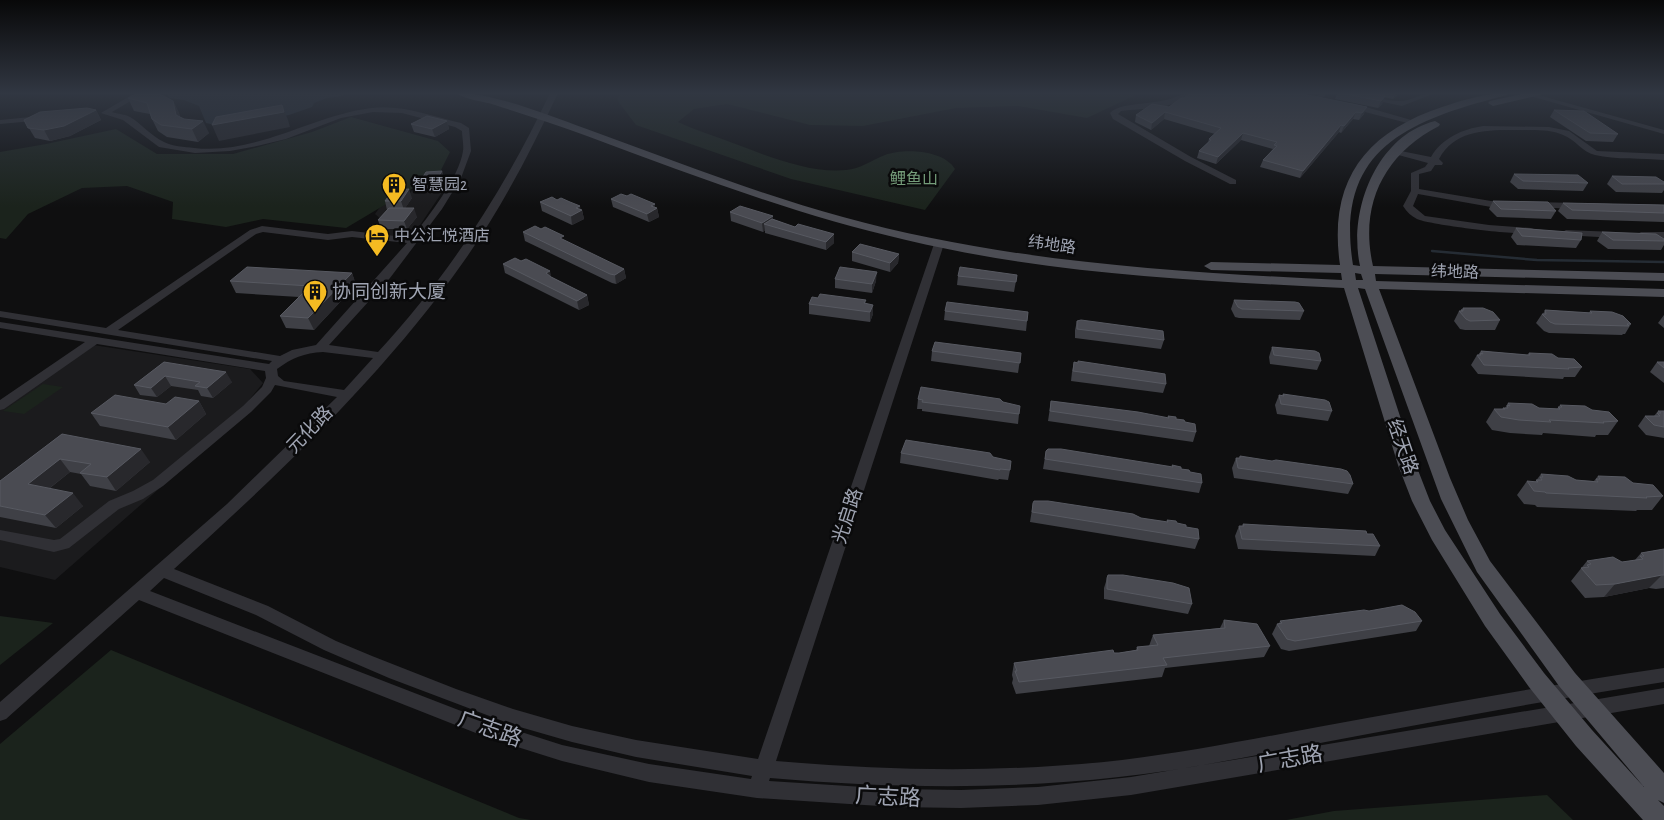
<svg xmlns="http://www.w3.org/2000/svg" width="1664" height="820" font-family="'Alegreya Sans','Noto Sans SC',sans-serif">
<rect width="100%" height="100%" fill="#0f0f10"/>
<g fill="#1b1b1d">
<polygon points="422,179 451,179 412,237 399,238 370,234 382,220 375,214 383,203 410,193"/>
<polygon points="93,345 250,369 263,383 249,400 258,402 55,580 0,567 0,409"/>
</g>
<g fill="#1b231c">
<path d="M621 93H1140L1087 118 1018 106 956 108 863 126 810 125 727 104 694 109 678 122C693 129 709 134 725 140 760 153 808 174 846 170 860 169 872 160 885 155 904 148 944 150 955 169L925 210 791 179 636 125 617 100Z"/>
<polygon points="351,117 438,141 450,152 440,172 346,228 263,219 226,227 172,219 173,202 127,186 82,188 28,214 6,239 0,238 0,152 46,144 116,129 157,154 233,154 312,132"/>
<polygon points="43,384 63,387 24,414 3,411"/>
<polygon points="0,616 53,623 0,665"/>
<polygon points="111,650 519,818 531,820 0,820 0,744"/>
<polygon points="1547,795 1573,820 1286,820 1334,811"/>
</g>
<polygon fill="#252c34" points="167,93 349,93 341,96 327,98 314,103 312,107 289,115 224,127 206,123 199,106 184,100 169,98"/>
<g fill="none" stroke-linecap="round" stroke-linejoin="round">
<polyline stroke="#252c34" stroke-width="2.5" points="1432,251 1537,260 1664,262"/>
<g fill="#303035" fill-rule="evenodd">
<path d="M135 93H144L112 112C118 114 125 114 130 117 142 124 151 136 164 142 171 146 185 147 194 148 256 155 311 116 371 108 401 104 432 116 461 123L469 128 471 151 461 178 442 209 390 278 329 345 378 352C450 274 505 188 550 93H558C531 151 501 209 464 261 383 376 278 475 174 569L268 606 336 641 372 656 456 689 513 709 572 726 636 740 758 759 934 244 939 241 944 244 776 761C891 771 1007 773 1122 760 1188 752 1253 739 1318 727 1433 706 1548 685 1664 668V682C1547 700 1432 722 1315 744 1250 756 1185 770 1119 777 1002 790 886 788 770 778L769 781 895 789 961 790 1038 787 1131 777 1664 688V704L1131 795 1038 805 961 808 895 807 757 798 649 782 562 761 486 737 139 600 6 719 0 721V702L227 504 337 397 275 385 271 392 251 412 163 486 143 499 119 509 69 548 54 552 0 540V530L54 540 60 539 109 501 133 491 153 480 243 406 262 387 266 378 265 371 97 344 4 409 0 410V400L85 342 0 328V322L269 364 272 361 0 317V311L106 328 250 230 262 226 328 234 352 231 412 238C428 216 459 178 463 151 464 145 462 137 462 131L455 127 402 113 373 112 341 118 286 139 257 146 230 151 195 153 159 147 123 120 101 113ZM263 232 328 240 352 237 407 243 316 345 292 350 280 356 118 330 256 234ZM323 352 373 358 344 390 284 381 278 376 277 369C292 358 304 353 323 352ZM164 578 256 615 324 650 389 678 513 725 572 742 636 757 752 776 751 779 649 764 562 745 487 721 150 591Z"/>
<path d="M1184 93H1192C1174 110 1144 108 1121 111L1118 114 1191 157 1236 180V184H1230L1185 161 1113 119 1110 113C1122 100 1162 107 1184 93Z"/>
<polygon points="1320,93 1328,93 1320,100 1316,98"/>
<path d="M1340 93C1361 91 1380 101 1400 101 1412 101 1422 92 1435 93L1402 106Z"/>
<polygon points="1520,93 1531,93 1664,130 1664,134"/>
<polygon points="1346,103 1352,103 1418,122 1411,124 1346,107"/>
<polygon points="41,116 45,118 44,120 0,124 0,120"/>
<path d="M1483 126 1549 127 1569 131 1597 151 1664 154V160C1642 158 1616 160 1595 155 1582 152 1575 139 1563 135 1550 129 1534 130 1521 130 1491 130 1455 128 1439 159L1443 163 1442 165H1435L1431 171 1419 174V189L1491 201 1512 202V206L1491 207 1418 194 1413 206 1425 216 1489 225 1531 228 1534 229V233C1521 236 1430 225 1417 219 1411 216 1407 212 1403 206L1411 191V173L1425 167 1428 163 1391 153V149L1431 157C1442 138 1463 129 1483 126Z"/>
<polygon points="1534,202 1577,203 1582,206 1577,209 1531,207 1531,203"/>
<polygon points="1566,230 1616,232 1621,235 1616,238 1563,235 1561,233"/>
<polygon points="1641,232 1664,232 1664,238 1638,237 1636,235"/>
</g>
<g fill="#4c4d54" fill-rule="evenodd">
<path d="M456 93C488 91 551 116 584 128 670 159 755 193 843 217 1006 262 1174 272 1342 280L1341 273 1211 270 1204 266 1211 262 1340 265C1328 182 1364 133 1442 107 1463 100 1486 93 1509 93L1507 95C1411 120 1334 147 1353 265L1360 266C1348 211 1376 136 1435 121L1440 124 1439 126C1384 154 1359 205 1373 266L1664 273V281L1375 274 1376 281 1664 289V297L1379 289 1450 478 1468 520 1490 561 1575 673 1664 773V803L1658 800 1664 806V820H1643L1576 746 1529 687 1485 626 1432 540 1412 501 1398 465 1344 288C1198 281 1049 274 906 240 796 215 692 175 587 136 557 125 526 115 495 105 483 101 466 100 456 93ZM1355 273 1361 274 1363 280H1356ZM1358 288 1365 289 1441 499 1477 572 1559 686 1644 787 1592 730 1544 673 1500 614 1445 530 1430 501 1416 465Z"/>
<polygon points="1526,93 1542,93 1540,95 1493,106 1488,103 1490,101"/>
</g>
</g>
<g fill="#3f4046">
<polygon points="1298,93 1364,114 1359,120 1353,119 1341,133 1339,132 1300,178 1260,167 1263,160 1272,150 1273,149 1241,140 1216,164 1197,158 1199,151 1208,142 1209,139 1215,134 1164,119 1151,130 1135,122 1136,115 1169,107 1184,98"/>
<polygon points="1337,93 1400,93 1393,99 1384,97 1382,104 1378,108 1335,99"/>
<polygon points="1401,93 1412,93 1411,94"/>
<polygon points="128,98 173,101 179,113 180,117 184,119 209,133 198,142 167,137 158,131 152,119 150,114 134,111"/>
<polygon points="96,110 101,120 70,136 50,141 35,138 24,120"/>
<polygon points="1554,110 1618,134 1613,142 1586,141 1550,117"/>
<polygon points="447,121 449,129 435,137 414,132 411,124"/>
<polygon points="442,171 444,180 438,191 422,191 419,183"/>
<polygon points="1514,174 1588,183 1583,191 1518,189 1510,182"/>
<polygon points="1612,176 1664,182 1664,190 1662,193 1616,192 1607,184"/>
<polygon points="627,196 655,204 655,208 657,208 659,217 649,222 613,207 611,199"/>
<polygon points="412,198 405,208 417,217 407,229 381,229 378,220 387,210 385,201"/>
<polygon points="557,200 580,206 580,210 582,210 584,219 572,225 542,211 540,202"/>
<polygon points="1493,201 1556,211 1551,219 1497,217 1489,209"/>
<polygon points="1563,203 1664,205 1664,222 1567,219 1558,211"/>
<polygon points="730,212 773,216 773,219 834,243 826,250 765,233 765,230 763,232 731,221"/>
<polygon points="1516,228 1581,240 1576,248 1517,245 1511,237"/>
<polygon points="523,232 624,269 626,278 616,284 612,283 525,241"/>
<polygon points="1602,232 1664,239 1664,245 1661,250 1608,249 1597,241"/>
<polygon points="852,252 899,254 898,263 890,272 852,261"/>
<polygon points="503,264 552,277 587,295 589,305 579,310 505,273"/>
<polygon points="352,273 356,285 314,330 286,328 280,316 299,297 236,293 230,281"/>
<polygon points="1017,275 1014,292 957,285 958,276"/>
<polygon points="835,279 876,281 872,293 835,288"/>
<polygon points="866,300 865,304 873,314 870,322 809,314 809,304"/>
<polygon points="1234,300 1304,311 1300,320 1239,318 1235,317 1231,309"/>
<polygon points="1463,308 1500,320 1495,330 1465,330 1460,329 1454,321 1459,311 1460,311"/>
<polygon points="1545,310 1589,313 1590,311 1631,324 1625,334 1623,334 1622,335 1549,333 1544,331 1536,323 1542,314 1543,314"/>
<polygon points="945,311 1028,312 1026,331 944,320"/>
<polygon points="1664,315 1664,328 1658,323"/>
<polygon points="1077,321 1164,340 1161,349 1075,338 1075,330"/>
<polygon points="1272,347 1321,361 1317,370 1270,364 1269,357"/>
<polygon points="932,351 1021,353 1018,373 931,361"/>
<polygon points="1481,351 1527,355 1529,353 1558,358 1582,367 1575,377 1564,377 1563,379 1478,374 1471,365 1477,355 1478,355"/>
<polygon points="164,362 232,382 213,398 201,396 198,390 171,386 157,397 140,395 134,385"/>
<polygon points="1074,362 1166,384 1163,393 1071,381 1072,372"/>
<polygon points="1657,362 1664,362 1664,383 1650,372"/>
<polygon points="1283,394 1332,411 1328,421 1277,414 1275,405 1279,395 1282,396"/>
<polygon points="918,399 1003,402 1019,414 1018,424 922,411 922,409 917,409"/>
<polygon points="199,401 206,414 176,440 100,426 91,413"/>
<polygon points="1051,401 1168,418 1168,416 1185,422 1196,432 1193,442 1048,421"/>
<polygon points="1508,403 1539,408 1557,409 1560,405 1592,410 1618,421 1608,435 1596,435 1595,437 1543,433 1542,435 1510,433 1492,430 1486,422 1494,409 1502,409 1503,408 1505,408"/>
<polygon points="1658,411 1664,411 1664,438 1646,435 1638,426 1645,416 1654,416"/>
<polygon points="62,434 150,462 116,491 90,486 81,474 70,472 50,488 83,506 56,528 0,517 0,481"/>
<polygon points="1046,451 1172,467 1172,465 1190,472 1202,483 1199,493 1043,469"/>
<polygon points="901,453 993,457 1010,470 1008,480 999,479 998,480 900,463"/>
<polygon points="1240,456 1353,484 1348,494 1234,478 1232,468 1236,458 1239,458"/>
<polygon points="1541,474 1576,480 1594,481 1598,476 1633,483 1663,496 1652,510 1637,510 1636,511 1537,507 1535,505 1524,504 1517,495 1527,481 1535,482"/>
<polygon points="1033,503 1167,522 1167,520 1186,527 1199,539 1195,549 1030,522"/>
<polygon points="1243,524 1367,534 1380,546 1375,556 1238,549 1235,536 1239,526 1242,526"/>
<polygon points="1664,549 1664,588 1656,589 1649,588 1604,597 1585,598 1571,581 1587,561 1622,562 1635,560 1641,553"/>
<polygon points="1108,575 1192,604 1188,614 1104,599 1104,588"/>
<polygon points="1224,620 1270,646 1264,657 1165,668 1162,677 1016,694 1012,683 1013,679 1012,675 1014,663 1119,653 1136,650 1137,647 1149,646 1153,635 1220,628"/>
<polygon points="1280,621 1422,621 1416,631 1289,651 1281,649 1272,634 1277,624 1279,624"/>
</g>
<g fill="#28282c">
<polygon points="1396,93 1400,93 1393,99 1395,94"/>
<polygon points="1385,96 1382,104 1378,108 1381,101"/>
<polygon points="173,101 179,113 182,128 176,115"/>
<polygon points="282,105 288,120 290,127 219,141 212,125"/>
<polygon points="1367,107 1364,114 1359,120 1362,113"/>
<polygon points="96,110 101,120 70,136 50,141 44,130"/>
<polygon points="1165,112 1164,119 1151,130 1152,123"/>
<polygon points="1356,112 1353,119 1341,133 1344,126"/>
<polygon points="203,121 209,133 198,142 192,129"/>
<polygon points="447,121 449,129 435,137 432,129"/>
<polygon points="1341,125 1339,132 1300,178 1303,171"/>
<polygon points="1243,133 1241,140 1216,164 1218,157"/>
<polygon points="442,171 444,180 438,191 435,182"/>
<polygon points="409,189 412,198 404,210 401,201"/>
<polygon points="655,204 655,210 657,208 659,217 649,222 647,214 651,206"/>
<polygon points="580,206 581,211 582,210 584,219 572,225 571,216 576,208"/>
<polygon points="414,208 417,217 407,229 404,221"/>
<polygon points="773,216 773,224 764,224 765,230 763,232 762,223"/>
<polygon points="834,234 834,243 826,250 826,242"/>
<polygon points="899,254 898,263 890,272 890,263"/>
<polygon points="624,269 626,278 616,284 615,275"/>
<polygon points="550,271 552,280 546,273"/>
<polygon points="877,272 876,281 872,293 872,284"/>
<polygon points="352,273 356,285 314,330 308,318"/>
<polygon points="587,295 589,305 579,310 577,301"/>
<polygon points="873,305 873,314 870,322 870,312"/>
<polygon points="226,372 232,382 213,398 207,388"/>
<polygon points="165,376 171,386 157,397 151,388"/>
<polygon points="199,401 206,414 176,440 168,427"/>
<polygon points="141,449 150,462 116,491 107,477"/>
<polygon points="60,459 70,472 38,497 28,484"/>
<polygon points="73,493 83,506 56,528 45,515"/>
<polygon points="1662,575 1649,588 1604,597 1615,584"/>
</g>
<g fill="#4a4b52" stroke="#575961">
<polygon points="138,93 146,93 162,95 173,101 176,115 184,119 203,121 192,129 161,125 152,119 147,103 128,98"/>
<polygon points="1190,93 1298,93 1367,107 1362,113 1356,112 1344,126 1341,125 1303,171 1263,160 1277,146 1274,145 1277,142 1243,133 1218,157 1199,151 1211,140 1209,139 1221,128 1165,112 1152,123 1136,115 1152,104 1169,107 1181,98 1184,98"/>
<polygon points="1341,93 1368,93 1385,96 1381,101"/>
<polygon points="282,105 284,112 212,125 216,117"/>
<polygon points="87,108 96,110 64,126 44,130 28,128 24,120 40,112"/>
<polygon points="1554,110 1584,111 1618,134 1590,133"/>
<polygon points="427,116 447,121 432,129 411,124"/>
<polygon points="442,171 435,182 419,183 426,172"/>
<polygon points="1514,174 1578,175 1588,183 1523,181"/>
<polygon points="1612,176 1656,177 1664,182 1664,184 1622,184"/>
<polygon points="409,189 401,201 385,201 393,190"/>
<polygon points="621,194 627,196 631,194 655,204 651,206 657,208 647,214 611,199"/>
<polygon points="552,197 557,200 561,198 570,202 580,206 576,208 582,210 571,216 540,202"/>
<polygon points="1493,201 1548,202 1556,211 1501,209"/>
<polygon points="1563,203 1664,205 1664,213 1572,210"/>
<polygon points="740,206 773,216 762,223 730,212"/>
<polygon points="389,208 414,208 404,221 378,220"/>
<polygon points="772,219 795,227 798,224 834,234 826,242 764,224"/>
<polygon points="535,226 541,229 545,227 564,236 560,238 624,269 615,275 610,274 523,232"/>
<polygon points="1516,228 1582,233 1581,240 1522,236"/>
<polygon points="1602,232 1656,234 1664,239 1664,241 1613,240"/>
<polygon points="860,244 899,254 890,263 852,252"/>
<polygon points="515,258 521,261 526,259 550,271 546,273 551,277 587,295 577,301 503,264"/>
<polygon points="247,267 352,273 308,318 280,316 310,286 230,281"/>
<polygon points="840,267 877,272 872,284 835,279"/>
<polygon points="960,267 1017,275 1016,282 958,276"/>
<polygon points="820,294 866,300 864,303 873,305 870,312 809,304 812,297 818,298"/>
<polygon points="1234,300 1295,302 1299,303 1304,311 1242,309 1238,307"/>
<polygon points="947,302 1028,312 1027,321 945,311"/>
<polygon points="1463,308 1483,308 1493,312 1500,320 1470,321 1466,319 1459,311 1463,311 1461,310 1464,310"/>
<polygon points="1545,310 1592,313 1590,311 1612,312 1623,316 1631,324 1627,324 1629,326 1555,324 1550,322 1542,314 1546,314"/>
<polygon points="1081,320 1163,331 1164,340 1077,329 1077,321"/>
<polygon points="935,342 1021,353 1020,363 932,351"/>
<polygon points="1272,347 1315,351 1319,353 1321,361 1274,355"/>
<polygon points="1481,351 1528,355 1530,355 1529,353 1552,354 1558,358 1574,359 1582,367 1568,368 1569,369 1484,365 1477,355 1481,355 1480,353 1483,354"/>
<polygon points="1078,361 1165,374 1166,384 1073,371 1074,362 1078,363"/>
<polygon points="164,362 226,372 207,388 195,386 200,382 165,376 151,388 134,385"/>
<polygon points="1657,362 1664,362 1664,368"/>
<polygon points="921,387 1000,399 1003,402 1020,406 1019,414 922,402 923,400 918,399"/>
<polygon points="1283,394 1325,400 1329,402 1332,411 1281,404 1279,395 1284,396"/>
<polygon points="115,395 166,404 175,397 199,401 168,427 91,413"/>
<polygon points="1051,401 1138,412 1169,418 1168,416 1176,417 1176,419 1184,420 1185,422 1195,424 1196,432 1050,411"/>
<polygon points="1508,403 1532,404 1539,408 1560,409 1558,407 1562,407 1560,405 1585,406 1592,410 1609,412 1618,421 1603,422 1604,423 1549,420 1551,422 1519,420 1501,417 1494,409 1505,409 1503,408 1508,408 1507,405 1510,406"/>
<polygon points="1658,411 1664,411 1664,427 1654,425 1645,416 1660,416 1657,413 1661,413"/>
<polygon points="62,434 141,449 107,477 80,473 91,464 60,459 28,484 73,493 45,515 0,506 0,481"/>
<polygon points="906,440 990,453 993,457 1011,461 1010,470 1000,469 1000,470 901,453"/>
<polygon points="1048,449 1061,449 1173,467 1172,465 1181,467 1181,469 1189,470 1190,472 1201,474 1202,483 1045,459 1046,451"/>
<polygon points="1240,456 1272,461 1276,460 1341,469 1347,471 1350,475 1353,484 1238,468 1236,458 1240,458"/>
<polygon points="1541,474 1568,476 1576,480 1598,482 1596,479 1600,479 1598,476 1625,477 1633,483 1653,485 1663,496 1646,497 1647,498 1546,493 1545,492 1534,491 1527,481 1538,482 1536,480 1542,480 1540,477 1543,477"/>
<polygon points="1034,501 1048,501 1133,514 1141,518 1168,522 1167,520 1176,521 1177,523 1186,525 1186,527 1198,529 1199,539 1032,512 1033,503"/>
<polygon points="1243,524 1366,531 1367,534 1373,534 1380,546 1242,539 1239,526 1244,526"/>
<polygon points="1664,549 1664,575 1662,575 1615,584 1596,585 1581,568 1589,567 1587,565 1591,564 1587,561 1613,557 1622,562 1643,559 1640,556 1644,556 1641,553"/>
<polygon points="1108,575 1123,575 1173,583 1189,588 1192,604 1107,589 1107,578"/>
<polygon points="1402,605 1415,612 1422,621 1295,641 1287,639 1277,624 1282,623 1280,621 1364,610 1369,611"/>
<polygon points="1224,620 1257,624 1270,646 1163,658 1167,665 1019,682 1015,671 1017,671 1014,663 1113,650 1114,653 1119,653 1138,650 1137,647 1158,645 1153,635 1225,628"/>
</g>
<linearGradient id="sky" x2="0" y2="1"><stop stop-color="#080809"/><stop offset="0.45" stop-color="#313742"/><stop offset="1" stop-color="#313742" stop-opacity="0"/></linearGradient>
<rect width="1664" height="207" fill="url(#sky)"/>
<defs>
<symbol id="building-pin" viewBox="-11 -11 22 30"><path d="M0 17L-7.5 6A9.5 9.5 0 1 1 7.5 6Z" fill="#f5bb22" stroke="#0a0a0b"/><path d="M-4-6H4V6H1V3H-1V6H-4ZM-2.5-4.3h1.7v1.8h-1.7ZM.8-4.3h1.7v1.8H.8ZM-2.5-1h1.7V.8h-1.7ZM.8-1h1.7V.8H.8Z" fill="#111"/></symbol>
<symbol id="hotel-pin" viewBox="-11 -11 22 30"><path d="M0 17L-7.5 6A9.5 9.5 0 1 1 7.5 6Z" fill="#f5bb22" stroke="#0a0a0b"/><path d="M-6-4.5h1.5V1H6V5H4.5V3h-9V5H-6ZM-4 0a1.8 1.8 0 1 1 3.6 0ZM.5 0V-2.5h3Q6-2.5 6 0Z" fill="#111"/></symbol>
</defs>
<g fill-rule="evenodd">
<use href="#building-pin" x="380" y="171" width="28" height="38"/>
<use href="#hotel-pin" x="363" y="222" width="28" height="38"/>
<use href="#building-pin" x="301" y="278" width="28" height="38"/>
</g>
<g text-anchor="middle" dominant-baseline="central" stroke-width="5" stroke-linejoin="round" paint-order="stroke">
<g font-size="16" fill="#759d7a" stroke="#0a0a0b">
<text x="914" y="179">鲤鱼山</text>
</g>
<g font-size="16" fill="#9fa4b2" stroke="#0a0a0b" text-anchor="start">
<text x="412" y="185">智慧园2</text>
<text x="394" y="236">中公汇悦酒店</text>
</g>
<g font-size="16" fill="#9fa4b2" stroke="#0a0a0b">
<text transform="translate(1052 245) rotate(8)">纬地路</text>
<text transform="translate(1455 272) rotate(2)">纬地路</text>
</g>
<g font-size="19" fill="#9fa4b2" stroke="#0a0a0b" text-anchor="start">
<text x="332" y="292">协同创新大厦</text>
</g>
<g font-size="19" fill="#9fa4b2" stroke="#0a0a0b">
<text transform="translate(310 430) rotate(-46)">元化路</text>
<text transform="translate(1402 447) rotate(71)">经天路</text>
<text transform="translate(848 516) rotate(-72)">光启路</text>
</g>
<g font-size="22" fill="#9fa4b2" stroke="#0a0a0b">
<text transform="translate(490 729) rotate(20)">广志路</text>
<text transform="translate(1290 759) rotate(-10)">广志路</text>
<text transform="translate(888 797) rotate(3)">广志路</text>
</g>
</g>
</svg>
